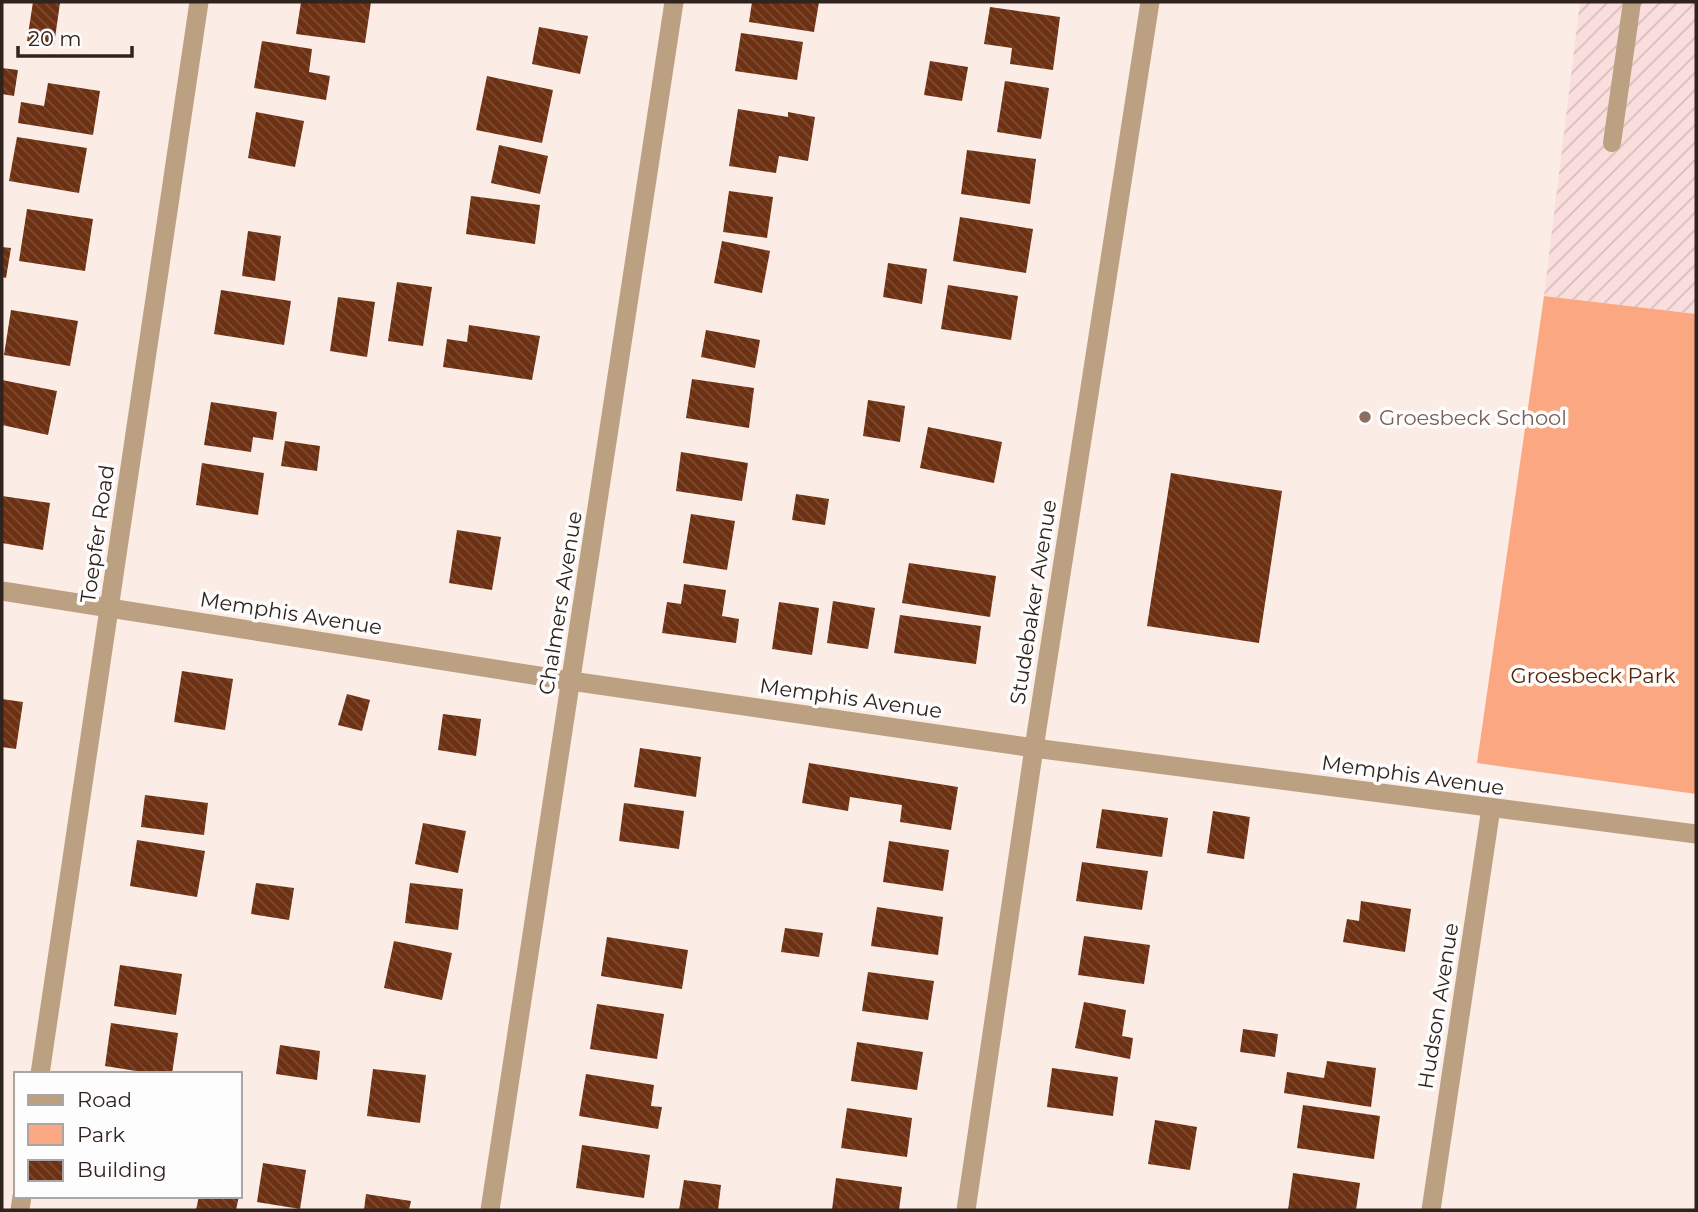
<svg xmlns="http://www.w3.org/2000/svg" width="1698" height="1212" font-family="Montserrat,sans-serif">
<defs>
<pattern id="industrial-furrows" width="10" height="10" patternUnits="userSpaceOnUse" patternTransform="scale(1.75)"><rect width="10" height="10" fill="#f9dedd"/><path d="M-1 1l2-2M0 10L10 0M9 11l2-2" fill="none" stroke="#d6bebd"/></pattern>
<pattern id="building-back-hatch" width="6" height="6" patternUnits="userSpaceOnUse" patternTransform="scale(1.75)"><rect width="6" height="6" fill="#6c3012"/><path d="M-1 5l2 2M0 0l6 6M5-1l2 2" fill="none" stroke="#7d4c34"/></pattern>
</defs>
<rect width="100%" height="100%" fill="#fbece6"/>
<polygon fill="url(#industrial-furrows)" points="1580,2 1696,2 1696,314 1544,296"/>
<polygon fill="#fba781" points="1544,296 1696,314 1696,794 1477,763"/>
<g fill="url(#building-back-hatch)">
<polygon points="33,2 60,3 54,45 27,41"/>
<polygon points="301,2 371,2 365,43 296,34"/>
<polygon points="752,2 819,2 814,32 749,22"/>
<polygon points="990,7 1060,17 1053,70 1010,64 1012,48 984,44"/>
<polygon points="539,27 588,36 580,74 532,64"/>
<polygon points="741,33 803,42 797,80 735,71"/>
<polygon points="262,41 312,49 309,72 330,76 326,100 254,88"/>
<polygon points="930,61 968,67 962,101 924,95"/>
<polygon points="2,68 18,70 14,96 2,94"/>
<polygon points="487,76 553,90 542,143 476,130"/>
<polygon points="1005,81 1049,88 1041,139 997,132"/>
<polygon points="48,83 100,91 93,135 18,123 21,102 44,106"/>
<polygon points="738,109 788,117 788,112 815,117 808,161 779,156 776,173 729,166"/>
<polygon points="256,112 304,121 295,167 248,158"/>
<polygon points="17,137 87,148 79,193 9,181"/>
<polygon points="499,145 548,156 540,194 491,183"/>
<polygon points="967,150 1036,159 1030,204 961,194"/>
<polygon points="729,191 773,197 767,238 723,232"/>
<polygon points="471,196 540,205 535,244 466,234"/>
<polygon points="27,209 93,219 85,271 19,261"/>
<polygon points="960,217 1033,229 1026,273 953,261"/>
<polygon points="248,231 281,236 275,281 242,276"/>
<polygon points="722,241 770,251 762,293 714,283"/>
<polygon points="2,247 11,248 6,278 2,277"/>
<polygon points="888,263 927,269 922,304 883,297"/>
<polygon points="397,282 432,287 423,346 388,341"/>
<polygon points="948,285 1018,296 1011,340 941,329"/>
<polygon points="221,290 291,301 284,345 214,334"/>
<polygon points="338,297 375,302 367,357 330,351"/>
<polygon points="11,310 78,321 70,366 4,355"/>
<polygon points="469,325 540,336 532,380 443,367 447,339 467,342"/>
<polygon points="706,330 760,340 755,368 701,357"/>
<polygon points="692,379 754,388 749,428 686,418"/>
<polygon points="2,380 57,391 48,435 2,425"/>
<polygon points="868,400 905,406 900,442 863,436"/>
<polygon points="211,402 277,412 273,440 253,437 251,452 204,445"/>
<polygon points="928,427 1002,442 994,483 920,468"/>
<polygon points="285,441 320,446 317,471 281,466"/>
<polygon points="681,452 748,463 742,501 676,491"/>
<polygon points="202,463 264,473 258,515 196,505"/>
<polygon points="1171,473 1282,491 1259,643 1147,626"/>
<polygon points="796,494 829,499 825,525 792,520"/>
<polygon points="2,496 50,503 43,550 2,543"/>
<polygon points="691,514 735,521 727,570 683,563"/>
<polygon points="457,530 501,537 492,590 449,583"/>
<polygon points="909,563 996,576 990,617 902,603"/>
<polygon points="684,584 726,590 722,616 739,619 736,643 662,633 667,602 681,604"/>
<polygon points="833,601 875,608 868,649 827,643"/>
<polygon points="779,602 819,608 812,655 772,649"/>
<polygon points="900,615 981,626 976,664 894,653"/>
<polygon points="182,671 233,679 225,730 174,722"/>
<polygon points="347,694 370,700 362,731 338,725"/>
<polygon points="2,699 23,702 16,749 2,747"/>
<polygon points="443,714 481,719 476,756 438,750"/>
<polygon points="640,748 701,757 696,797 634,787"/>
<polygon points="809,763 958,787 951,830 900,822 902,805 850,797 848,811 802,803"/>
<polygon points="145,795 208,803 204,835 141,827"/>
<polygon points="624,803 684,811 679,849 619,841"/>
<polygon points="1102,809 1168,818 1162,857 1096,848"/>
<polygon points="1213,811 1250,817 1244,859 1207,853"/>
<polygon points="423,823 466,831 458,873 415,864"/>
<polygon points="137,840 205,851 197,897 130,886"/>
<polygon points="889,841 949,850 943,891 883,882"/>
<polygon points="1082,862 1148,871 1142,910 1076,901"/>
<polygon points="256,883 294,888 289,920 251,914"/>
<polygon points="410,883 463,889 458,930 405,923"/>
<polygon points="1361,901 1411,909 1405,952 1343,942 1347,919 1359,921"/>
<polygon points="877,907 943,917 938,955 871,946"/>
<polygon points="785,928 823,933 819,957 781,952"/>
<polygon points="1084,936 1150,945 1144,984 1078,975"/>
<polygon points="607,937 688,950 682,989 601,976"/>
<polygon points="394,941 452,953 442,1000 384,988"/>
<polygon points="120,965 182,974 176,1015 114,1006"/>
<polygon points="868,972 934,981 928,1020 862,1011"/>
<polygon points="1084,1002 1126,1010 1122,1036 1133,1038 1130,1059 1075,1048"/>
<polygon points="597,1004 664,1014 657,1059 590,1049"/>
<polygon points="111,1023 178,1033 172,1074 155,1074 105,1066"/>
<polygon points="1243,1029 1278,1034 1275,1057 1240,1052"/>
<polygon points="857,1042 923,1052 917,1090 851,1081"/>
<polygon points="280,1045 320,1051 317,1080 276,1074"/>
<polygon points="1327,1061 1376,1068 1371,1107 1284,1093 1287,1072 1324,1078"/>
<polygon points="1052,1068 1118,1077 1113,1116 1047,1107"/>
<polygon points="373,1069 426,1075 420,1123 367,1116"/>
<polygon points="586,1074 654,1085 651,1106 662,1107 658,1129 579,1116"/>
<polygon points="1303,1105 1380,1116 1374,1159 1297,1148"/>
<polygon points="847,1108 912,1118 907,1157 841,1148"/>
<polygon points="1155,1120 1197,1127 1190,1170 1148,1164"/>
<polygon points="582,1145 650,1155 644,1198 576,1188"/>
<polygon points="263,1163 306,1170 300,1209 257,1202"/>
<polygon points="1293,1173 1360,1183 1356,1210 1288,1210"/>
<polygon points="836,1178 902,1187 899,1210 832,1210"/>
<polygon points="684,1180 721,1185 718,1210 679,1210"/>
<polygon points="366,1194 411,1201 409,1210 364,1210"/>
<polygon points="199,1196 239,1196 236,1210 196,1210"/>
</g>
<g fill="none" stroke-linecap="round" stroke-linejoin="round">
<polyline stroke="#bca082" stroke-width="18" points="1612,143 1632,2"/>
<g stroke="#bca082" stroke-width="19">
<polyline points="2,591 571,681 1034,748 1696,834"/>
<polyline points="40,1074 199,2"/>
<polyline points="20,1210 22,1196"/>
<polyline points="490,1210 674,2"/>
<polyline points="966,1210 1034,748 1150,2"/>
<polyline points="1431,1210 1491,808"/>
</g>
</g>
<circle fill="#8d6e63" stroke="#fdfdfd" stroke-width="2.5" cx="1365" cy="417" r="7"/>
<g text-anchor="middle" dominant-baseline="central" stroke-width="7" stroke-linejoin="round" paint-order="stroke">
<g font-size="21" fill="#785e54" stroke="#fdfdfd" text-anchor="start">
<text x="1379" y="417">Groesbeck School</text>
</g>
<g font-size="21" fill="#30221c" stroke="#fdfdfd">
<text transform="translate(97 534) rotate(-82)">Toepfer Road</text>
<text transform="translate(1033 602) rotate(-81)">Studebaker Avenue</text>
<text transform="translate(560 603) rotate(-81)">Chalmers Avenue</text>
<text transform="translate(291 613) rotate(9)">Memphis Avenue</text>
<text transform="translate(851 698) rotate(8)">Memphis Avenue</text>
<text transform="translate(1413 775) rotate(8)">Memphis Avenue</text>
<text transform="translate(1438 1006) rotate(-81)">Hudson Avenue</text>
</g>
<g font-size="21" fill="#572104" stroke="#fdfdfd">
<text x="1593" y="675">Groesbeck Park</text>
</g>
</g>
<rect width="1698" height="1212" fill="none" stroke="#30221c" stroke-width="7"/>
<rect x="14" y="1072" width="228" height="126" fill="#fdfdfd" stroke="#aba5a3" stroke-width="2"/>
<rect x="28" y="1095" width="35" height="10" fill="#bca082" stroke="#aba5a3" stroke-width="2"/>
<text x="77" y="1107" font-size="21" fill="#30221c">Road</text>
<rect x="28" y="1124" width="35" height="21" fill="#fba781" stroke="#aba5a3" stroke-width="2"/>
<text x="77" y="1142" font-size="21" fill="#30221c">Park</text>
<rect x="28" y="1160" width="35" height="21" fill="url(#building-back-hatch)" stroke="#aba5a3" stroke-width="2"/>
<text x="77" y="1177" font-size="21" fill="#30221c">Building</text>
<path d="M18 46v10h114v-10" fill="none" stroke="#30221c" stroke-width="3.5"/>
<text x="28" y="46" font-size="21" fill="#30221c" stroke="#fdfdfd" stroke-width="5" paint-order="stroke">20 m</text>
</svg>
